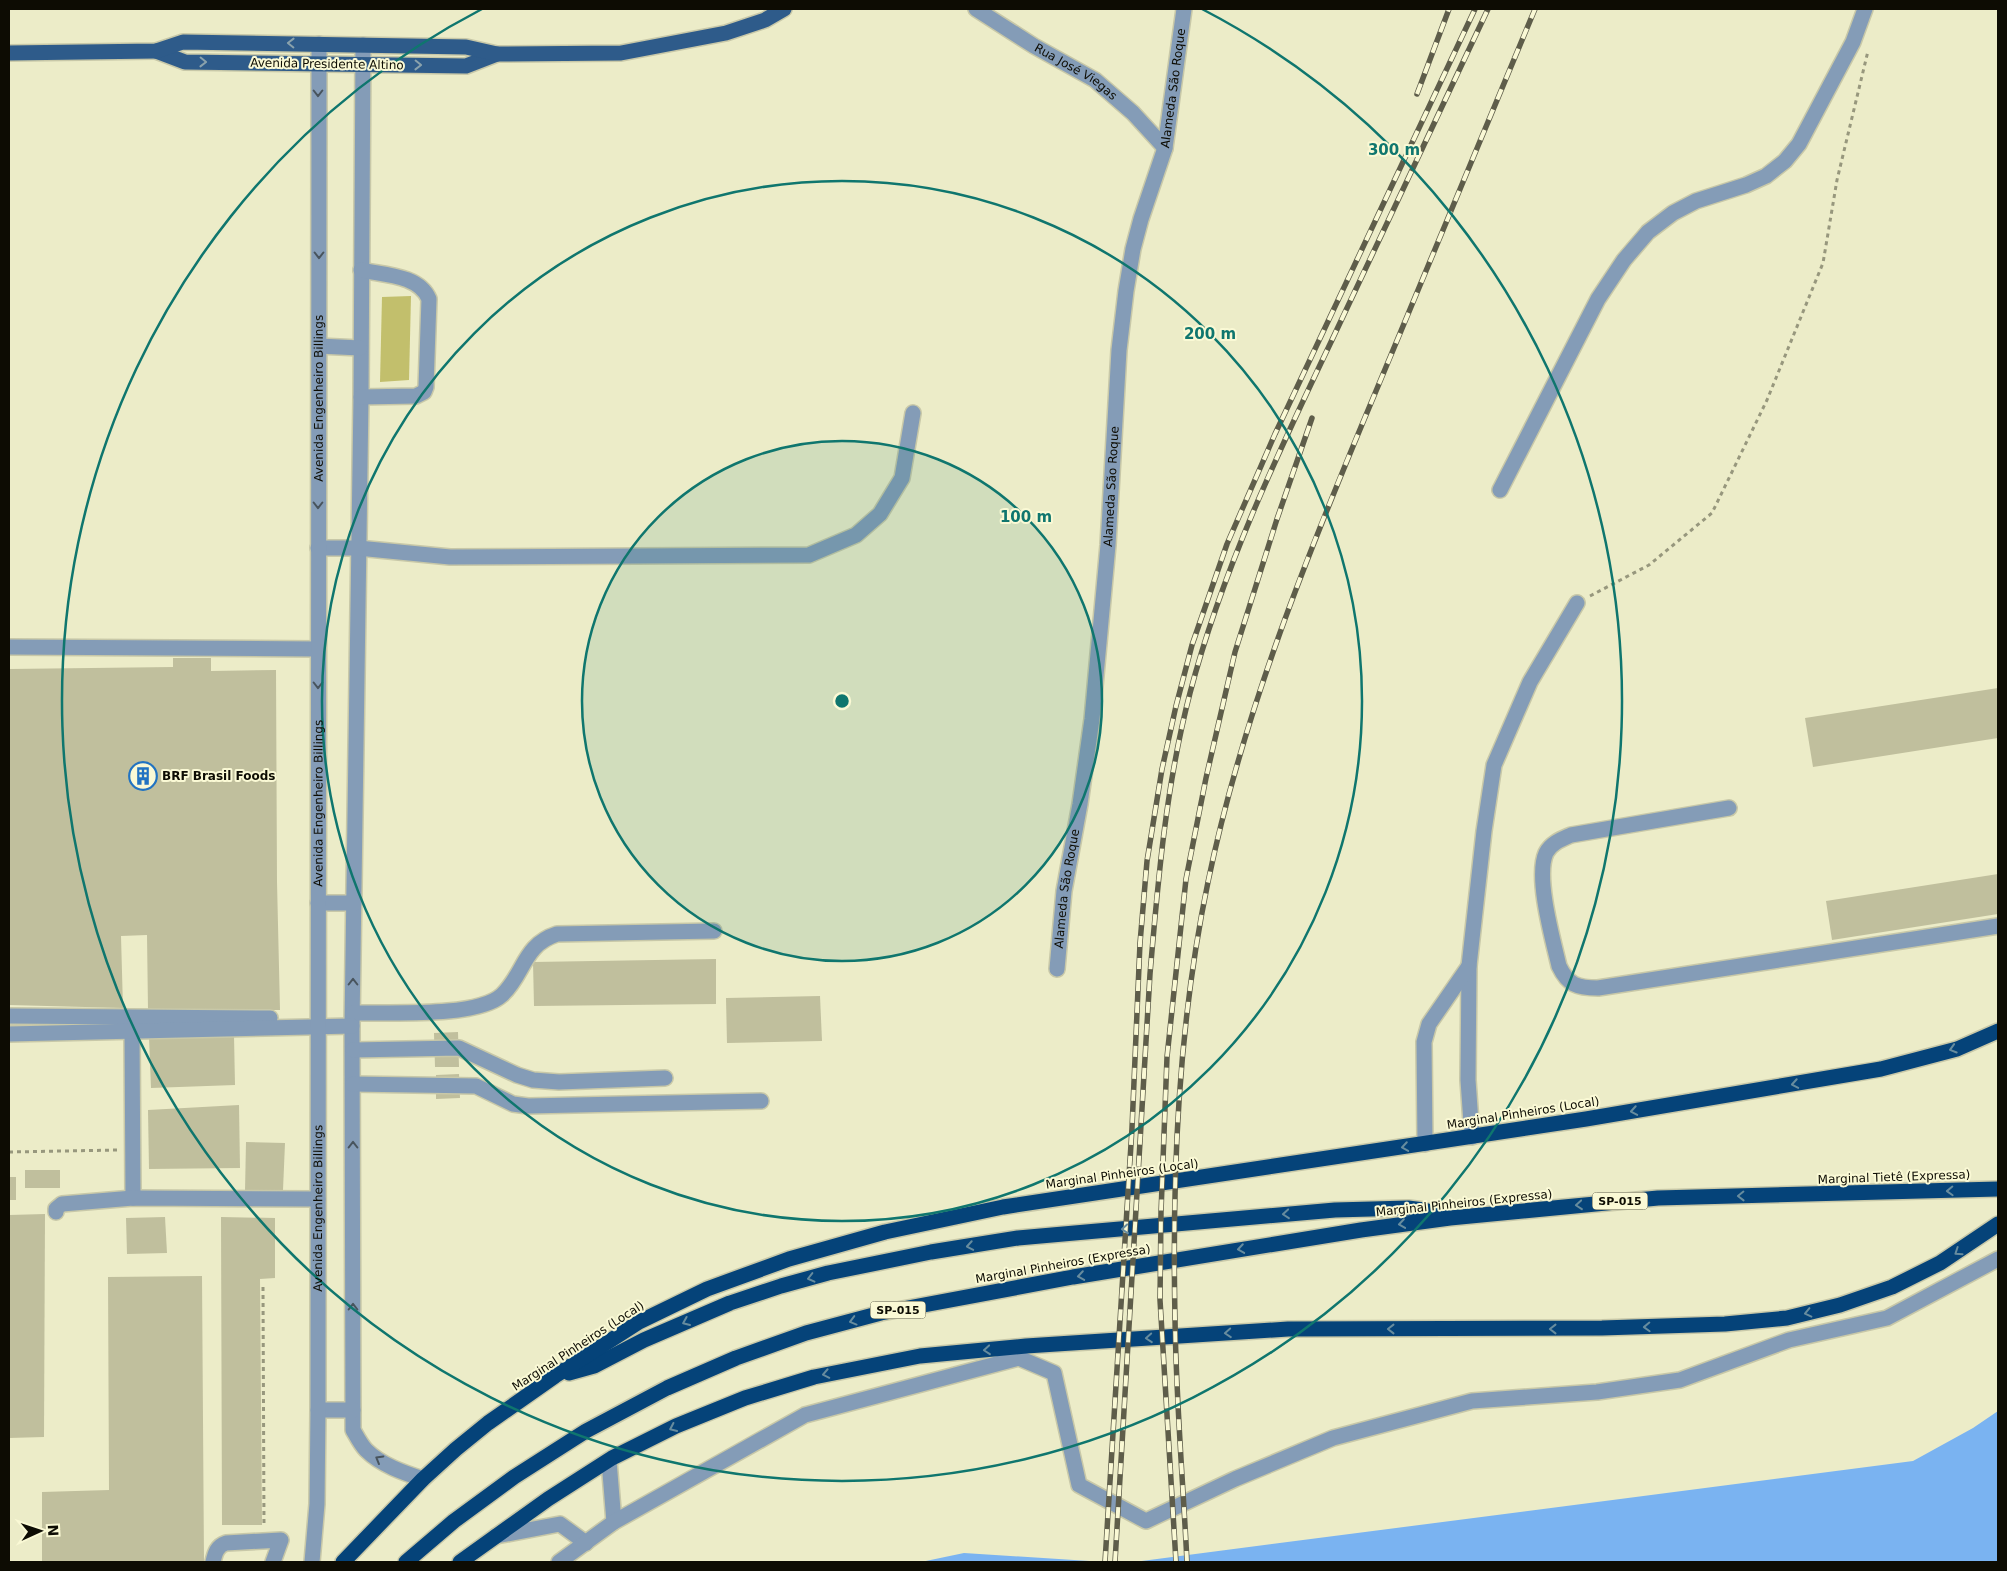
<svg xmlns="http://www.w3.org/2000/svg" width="2007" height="1571" font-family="'DejaVu Sans',sans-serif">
<rect width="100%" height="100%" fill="#ececc8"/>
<polygon fill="#c2bf6c" points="411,296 409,380 380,382 382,297"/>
<g fill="#7ab3f1">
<polygon points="1998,1411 1998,1562 1134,1562 1913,1461 1973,1428"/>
<polygon points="964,1553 1105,1562 921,1562"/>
</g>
<g fill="#c0bf9d">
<polygon points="173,658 211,658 211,671 276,670 277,882 280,1010 148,1010 147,935 121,936 123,1008 9,1005 9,669 173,667"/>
<polygon points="1998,688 1998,738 1813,767 1805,718"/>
<polygon points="1998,874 1998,914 1832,940 1826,901"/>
<polygon points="716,959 716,1004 534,1006 533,962"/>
<polygon points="820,996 822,1041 727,1043 726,998"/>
<polygon points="458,1032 459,1067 435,1067 434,1033"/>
<polygon points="234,1036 235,1085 151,1088 149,1037"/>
<polygon points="459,1074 460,1098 436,1099 436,1075"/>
<polygon points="239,1105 240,1168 149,1169 148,1110"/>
<polygon points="246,1142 285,1143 283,1190 245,1191"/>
<rect x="25" y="1170" width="35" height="18"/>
<rect x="9" y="1177" width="7" height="23"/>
<polygon points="45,1214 44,1437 9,1438 9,1215"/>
<polygon points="165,1217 167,1253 127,1254 126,1218"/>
<polygon points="221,1217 275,1218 275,1278 260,1279 262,1525 222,1525"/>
<polygon points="202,1276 204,1562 42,1562 42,1492 109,1490 108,1277"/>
</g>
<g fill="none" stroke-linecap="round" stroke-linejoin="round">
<defs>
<g id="minor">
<path id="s1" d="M976 9 1034 46 1095 80 1133 113 1165 148"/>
<path d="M363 45 361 397 352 1026 353 1430C357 1437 361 1445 366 1450 381 1465 404 1473 423 1479"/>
<polyline points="319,346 360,348"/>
<path d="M361 397 416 396 424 392 426 387 429 299C419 275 384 275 361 270"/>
<polyline points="1500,490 1598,299 1624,260 1648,232 1673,213 1696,201 1746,185 1766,176 1785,161 1799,144 1853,42 1865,9"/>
<polyline points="318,548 358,548 450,557 809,555 856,535 880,514 902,478 913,413"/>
<polyline points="9,647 318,649"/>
<path d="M1729 808 1571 835C1562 839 1551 843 1546 853 1535 877 1553 940 1559 966 1568 985 1577 988 1598 988L1998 926"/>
<polyline points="318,903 354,903"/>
<path id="s2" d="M1057 969 1064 891 1080 804 1092 719 1108 545 1119 350 1126 291 1133 249 1141 219 1165 148 1184 9"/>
<path d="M353 1013C388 1012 477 1018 502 995 525 973 523 945 557 934L714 931"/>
<polyline points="9,1016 270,1018"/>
<polyline points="132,1032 133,1198"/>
<polyline points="9,1034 352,1026"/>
<polyline points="353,1050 459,1048 517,1075 533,1080 559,1082 665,1078"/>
<polyline points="353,1084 476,1086 513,1104 528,1106 761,1101"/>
<polyline points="1472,1137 1468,1080 1469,966 1484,831 1494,765 1530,682 1577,603"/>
<polyline points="1425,1144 1424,1042 1429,1024 1469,966"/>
<polyline points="56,1212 56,1209 62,1204 133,1198 318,1199"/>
<polyline points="318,1410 353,1410"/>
<polyline points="609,1461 614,1522"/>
<polyline points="496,1536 560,1524 586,1543"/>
<path d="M213 1562C215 1553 217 1546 226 1543L281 1540 273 1562"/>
<path id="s3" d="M312 1562 317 1504 318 1410 319 44"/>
<polyline points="559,1562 614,1522 805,1415 1019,1358 1054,1373 1079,1485 1146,1521 1235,1479 1333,1438 1472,1401 1597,1392 1680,1380 1789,1340 1887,1318 1998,1259"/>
</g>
<g id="major">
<polyline points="156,51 185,62 466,66 497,54"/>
<polyline points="9,53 156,51 183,42 466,47 497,54 621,53 726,33 765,20 784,9"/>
</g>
<g id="highway">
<polyline points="569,1373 594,1366 644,1340 730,1303 781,1286 828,1273 931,1252 1018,1238 1335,1210 1408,1208 1424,1210 1444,1216"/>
<polyline points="343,1562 423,1479 456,1449 488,1423 555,1376 639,1322 707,1289 789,1259 885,1232 1003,1207 1586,1119 1881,1069 1957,1049 1998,1031"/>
<polyline points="406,1562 454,1521 514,1477 586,1431 667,1388 736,1358 806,1333 881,1313 1073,1277 1361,1230 1450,1218 1658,1198 1998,1189"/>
<polyline points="460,1562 548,1499 612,1458 676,1426 745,1398 814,1377 920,1356 1026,1346 1288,1329 1602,1328 1725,1324 1787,1318 1840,1305 1892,1287 1940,1263 1998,1224"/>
</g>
</defs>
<use href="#minor" stroke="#c8c8a8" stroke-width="18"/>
<use href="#major" stroke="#c8c8a8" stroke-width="18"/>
<use href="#highway" stroke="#c8c8a8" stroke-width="18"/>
<g stroke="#97977d" stroke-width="3" stroke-dasharray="4 4" stroke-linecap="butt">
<polyline points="1590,596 1649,565 1712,513 1767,400 1823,263 1837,180 1868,51"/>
<polyline points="9,1152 118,1150"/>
<polyline points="263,1287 264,1527"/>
</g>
<use href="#minor" stroke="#849cb7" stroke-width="15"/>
<use href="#major" stroke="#2e5b8a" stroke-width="15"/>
<use href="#highway" stroke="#054379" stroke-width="15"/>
<defs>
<g id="rail">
<polyline points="1417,94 1449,9"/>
<polyline points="1105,1562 1132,1128 1140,943 1147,861 1162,769 1176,706 1192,645 1227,544 1275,434 1475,9"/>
<path d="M1115 1562 1150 974C1158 880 1166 785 1190 693 1222 571 1277 455 1331 342 1383 231 1436 120 1488 9"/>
<polyline points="1176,1562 1160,1300 1161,1212 1167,1057 1186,879 1206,778 1235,652 1277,519 1312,418"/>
<path d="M1187 1562C1183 1481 1176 1400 1175 1319 1172 1173 1178 1026 1208 882 1243 712 1309 551 1376 391 1429 264 1482 136 1535 9"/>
</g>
</defs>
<use href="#rail" stroke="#5e5d4a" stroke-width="5.5"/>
<use href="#rail" stroke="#faf9d5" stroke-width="4" stroke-dasharray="11" stroke-linecap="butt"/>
</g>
<defs><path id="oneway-chevron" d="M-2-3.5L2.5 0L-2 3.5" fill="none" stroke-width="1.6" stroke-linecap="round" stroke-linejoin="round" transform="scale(1.25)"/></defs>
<g stroke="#8aa2ac">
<use href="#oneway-chevron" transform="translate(291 43) rotate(-179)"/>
<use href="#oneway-chevron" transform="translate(203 62) rotate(1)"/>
<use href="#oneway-chevron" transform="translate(418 65) rotate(1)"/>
</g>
<g stroke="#48545d">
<use href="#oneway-chevron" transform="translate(318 93) rotate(90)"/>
<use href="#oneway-chevron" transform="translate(319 255) rotate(90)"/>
<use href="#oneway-chevron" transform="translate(318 505) rotate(90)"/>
<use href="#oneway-chevron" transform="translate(318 685) rotate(90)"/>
<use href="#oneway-chevron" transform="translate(353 982) rotate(-90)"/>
<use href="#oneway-chevron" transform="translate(353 1145) rotate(-90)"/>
<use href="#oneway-chevron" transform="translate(353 1307) rotate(-90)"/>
<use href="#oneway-chevron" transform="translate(379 1459) rotate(-150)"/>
</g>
<g stroke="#678c9e">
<use href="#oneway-chevron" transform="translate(1953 1049) rotate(163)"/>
<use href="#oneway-chevron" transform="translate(1795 1084) rotate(170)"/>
<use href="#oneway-chevron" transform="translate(1634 1111) rotate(170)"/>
<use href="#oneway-chevron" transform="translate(1405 1147) rotate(171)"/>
<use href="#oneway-chevron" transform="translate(1950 1191) rotate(178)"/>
<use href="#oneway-chevron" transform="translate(1741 1196) rotate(179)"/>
<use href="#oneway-chevron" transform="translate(1579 1205) rotate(175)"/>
<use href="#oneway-chevron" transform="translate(1286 1214) rotate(175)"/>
<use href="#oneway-chevron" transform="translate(1402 1224) rotate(172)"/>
<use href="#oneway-chevron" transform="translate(1125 1229) rotate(175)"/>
<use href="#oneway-chevron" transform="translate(970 1246) rotate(170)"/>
<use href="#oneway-chevron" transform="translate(1241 1249) rotate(171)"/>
<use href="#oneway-chevron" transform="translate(1958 1252) rotate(146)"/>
<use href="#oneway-chevron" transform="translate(1081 1276) rotate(171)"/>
<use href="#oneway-chevron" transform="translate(811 1278) rotate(166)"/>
<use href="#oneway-chevron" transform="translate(1808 1313) rotate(167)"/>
<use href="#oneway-chevron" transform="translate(853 1321) rotate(165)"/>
<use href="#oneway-chevron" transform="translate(686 1322) rotate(157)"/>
<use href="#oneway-chevron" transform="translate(1647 1327) rotate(178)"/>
<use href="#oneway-chevron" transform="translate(1391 1329) rotate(180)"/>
<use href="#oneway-chevron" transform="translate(1553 1329) rotate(180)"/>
<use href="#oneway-chevron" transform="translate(1228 1333) rotate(176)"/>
<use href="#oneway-chevron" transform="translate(1149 1338) rotate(176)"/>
<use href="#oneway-chevron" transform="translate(987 1350) rotate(175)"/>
<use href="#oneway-chevron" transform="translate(826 1374) rotate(169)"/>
<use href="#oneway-chevron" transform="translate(673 1428) rotate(155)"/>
</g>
<circle cx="842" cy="701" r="260" fill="#0f766e" fill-opacity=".12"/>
<g fill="none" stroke="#0f766e" stroke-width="2.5">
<circle cx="842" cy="701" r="260"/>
<circle cx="842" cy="701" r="520"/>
<path d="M1202 9A780 780 0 1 1 482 9"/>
</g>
<defs>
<symbol id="building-ring" viewBox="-11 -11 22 22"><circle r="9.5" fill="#faf9d5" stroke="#2173c2" stroke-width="1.5"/><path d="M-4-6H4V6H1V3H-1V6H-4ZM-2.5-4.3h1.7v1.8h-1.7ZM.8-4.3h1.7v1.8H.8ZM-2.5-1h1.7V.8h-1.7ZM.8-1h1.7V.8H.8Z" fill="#2173c2"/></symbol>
</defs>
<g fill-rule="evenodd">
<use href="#building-ring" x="127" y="760" width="32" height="32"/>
</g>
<g text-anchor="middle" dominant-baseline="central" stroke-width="4" stroke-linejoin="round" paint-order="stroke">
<g fill="#faf9d5" stroke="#545342" stroke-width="1">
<rect x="1592.5" y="1192.5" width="55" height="17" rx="4"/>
<rect x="870.5" y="1301.5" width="55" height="17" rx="4"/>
</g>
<g font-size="11" font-weight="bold" fill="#0d0c03">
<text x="1620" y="1201">SP-015</text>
<text x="898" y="1310">SP-015</text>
</g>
<g font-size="12" fill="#0d0c03" stroke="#faf9d5">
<text transform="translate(327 64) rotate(1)">Avenida Presidente Altino</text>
<text stroke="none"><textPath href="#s1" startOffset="118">Rua José Viegas</textPath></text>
<text stroke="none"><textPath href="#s2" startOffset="891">Alameda São Roque</textPath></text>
<text stroke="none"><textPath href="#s3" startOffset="1164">Avenida Engenheiro Billings</textPath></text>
<text stroke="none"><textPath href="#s2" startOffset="486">Alameda São Roque</textPath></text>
<text stroke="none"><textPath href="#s3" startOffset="759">Avenida Engenheiro Billings</textPath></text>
<text stroke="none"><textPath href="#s2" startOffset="81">Alameda São Roque</textPath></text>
<text transform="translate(1523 1113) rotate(-9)">Marginal Pinheiros (Local)</text>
<text transform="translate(1122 1174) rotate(-8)">Marginal Pinheiros (Local)</text>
<text transform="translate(1894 1177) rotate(-2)">Marginal Tietê (Expressa)</text>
<text transform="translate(1464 1203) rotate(-6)">Marginal Pinheiros (Expressa)</text>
<text stroke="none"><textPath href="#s3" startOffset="354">Avenida Engenheiro Billings</textPath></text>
<text transform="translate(1063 1264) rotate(-10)">Marginal Pinheiros (Expressa)</text>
<text transform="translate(578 1346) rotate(-33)">Marginal Pinheiros (Local)</text>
</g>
<g font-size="12" font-weight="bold" fill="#0d0c03" stroke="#faf9d5" text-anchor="start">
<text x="162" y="776">BRF Brasil Foods</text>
</g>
</g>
<circle cx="842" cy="701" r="8" fill="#0f766e" stroke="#faf9d5" stroke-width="2.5"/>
<g font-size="15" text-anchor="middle" font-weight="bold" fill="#0f766e" stroke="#faf9d5" stroke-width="4" stroke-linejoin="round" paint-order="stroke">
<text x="1394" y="155">300 m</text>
<text x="1210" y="339">200 m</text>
<text x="1026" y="522">100 m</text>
</g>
<rect width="2007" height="1571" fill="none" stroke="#0d0c03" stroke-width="20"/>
<g transform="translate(40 1531) rotate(87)" stroke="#faf9d5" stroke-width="4" paint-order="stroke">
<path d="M0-4L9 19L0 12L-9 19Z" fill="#0d0c03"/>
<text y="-8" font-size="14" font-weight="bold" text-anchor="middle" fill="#0d0c03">N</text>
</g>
</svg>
